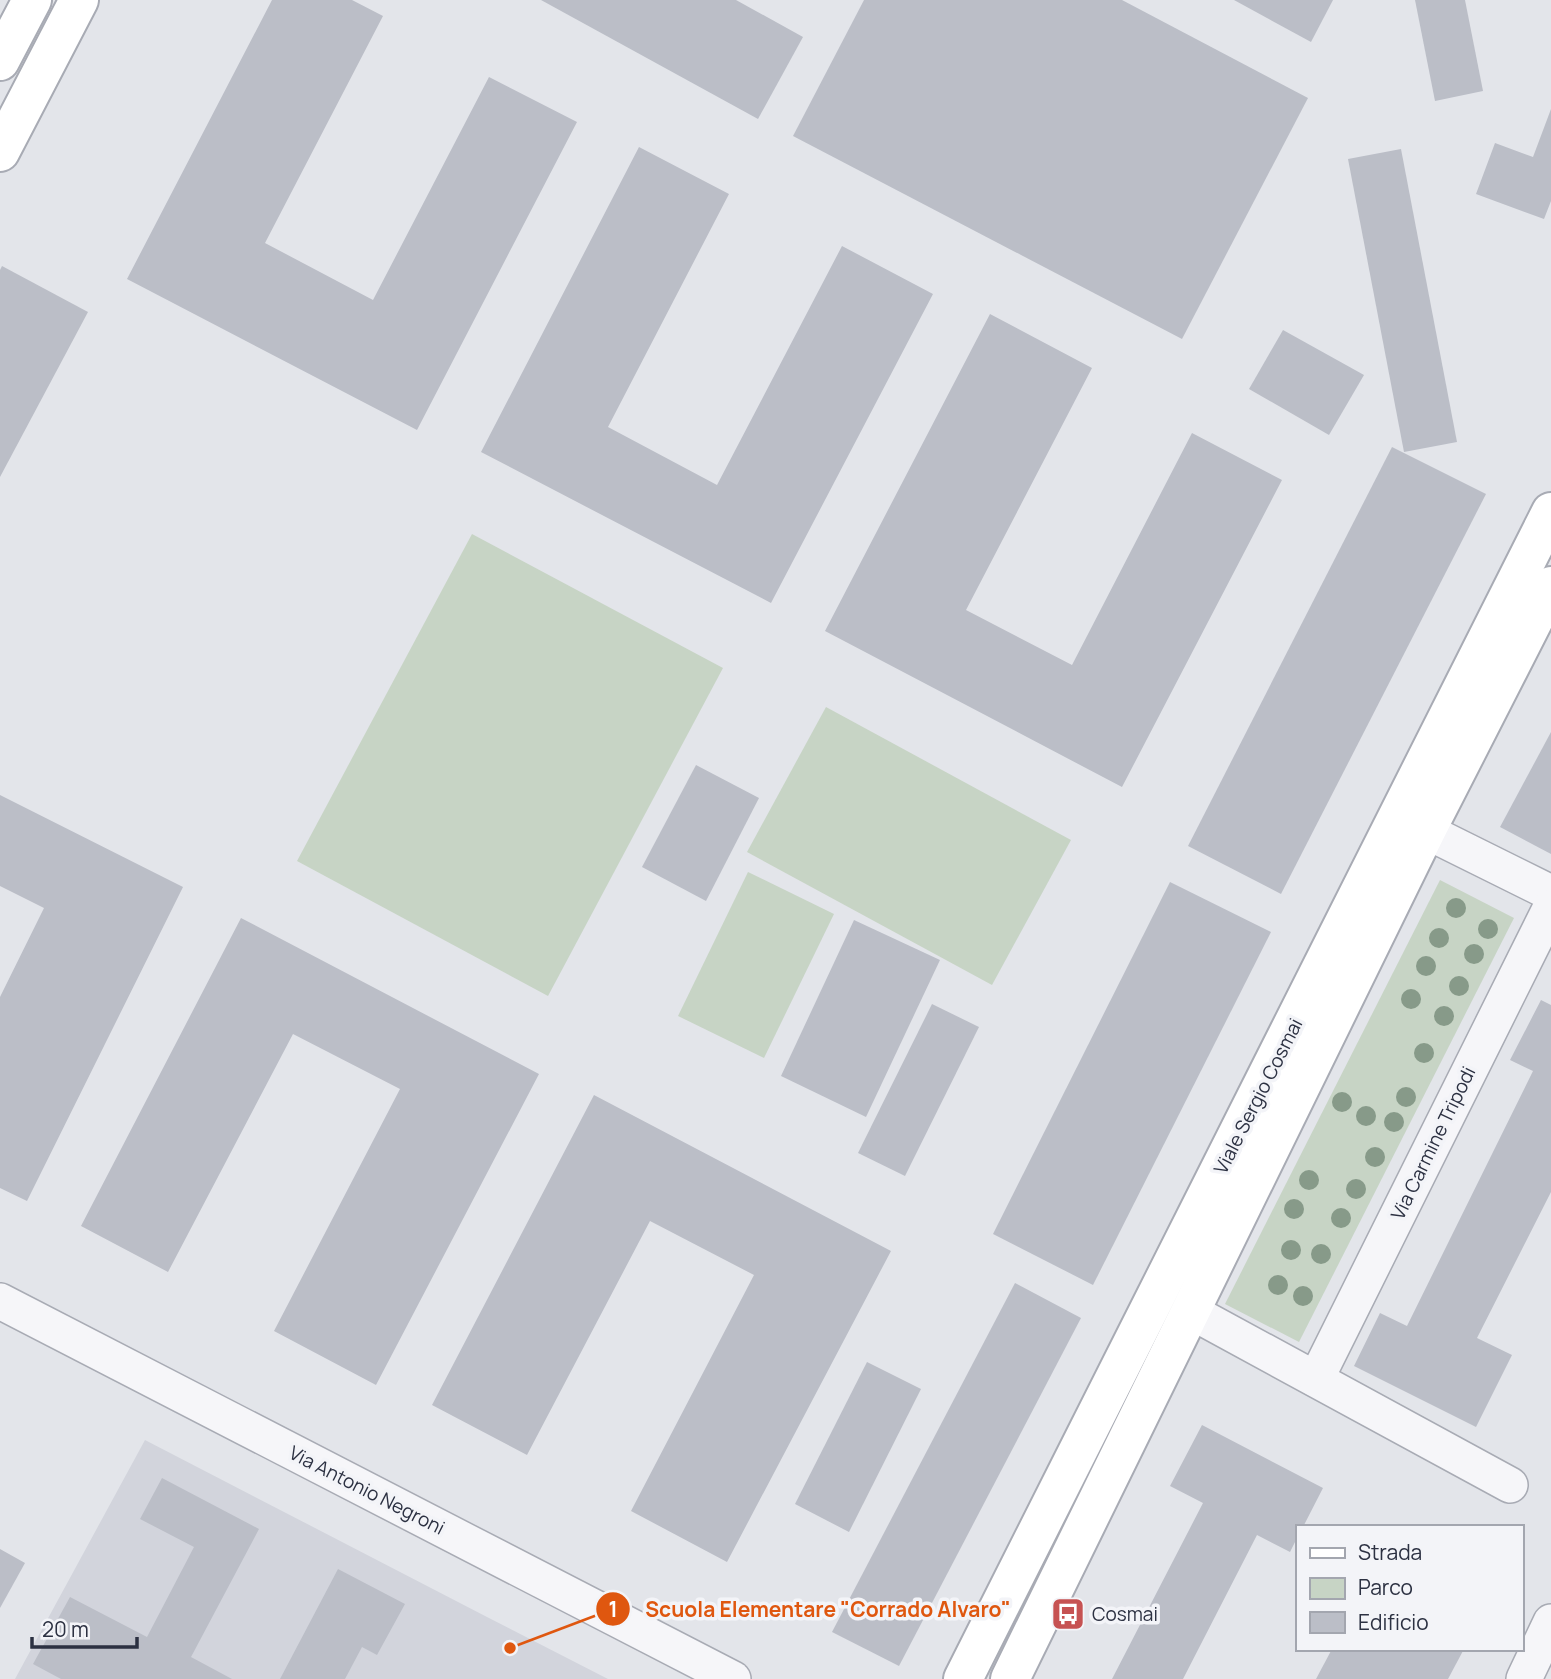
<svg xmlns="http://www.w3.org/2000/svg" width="1551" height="1679" font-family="Manrope,sans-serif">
<rect width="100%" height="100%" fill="#e3e5ea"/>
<polygon fill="#d2d4dc" points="145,1440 487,1617 608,1679 15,1679"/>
<g fill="#c7d4c5">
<polygon points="472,534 723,668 548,996 297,861"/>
<polygon points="826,707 1071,840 992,985 747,852"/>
<polygon points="748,872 834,914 764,1058 678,1016"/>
<polygon points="1440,880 1514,918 1299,1342 1225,1304"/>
</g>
<g fill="#bbbec7">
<polygon points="272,0 352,0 383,16 265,243 373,300 489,77 577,122 417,430 127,279"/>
<polygon points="541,0 736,0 803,37 758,119"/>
<polygon points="864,0 1122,0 1308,98 1182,339 793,136"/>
<polygon points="1234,0 1333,0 1311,42"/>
<polygon points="1415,0 1465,0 1483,91 1435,101"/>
<polygon points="1551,109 1551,201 1544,219 1476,194 1495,143 1533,157"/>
<polygon points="639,147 729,194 608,427 717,485 842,246 933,294 771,603 481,452"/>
<polygon points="1401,149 1457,442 1404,452 1348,159"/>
<polygon points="2,266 88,312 0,477 0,270"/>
<polygon points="990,314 1092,368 966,610 1072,665 1192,433 1282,480 1122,787 825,631"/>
<polygon points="1283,330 1364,375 1329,435 1249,389"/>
<polygon points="1392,447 1486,494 1281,894 1188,846"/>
<polygon points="1551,732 1551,854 1500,827"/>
<polygon points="696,765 759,798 706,901 642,867"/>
<polygon points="0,795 183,887 27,1201 0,1188 0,997 44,908 0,886"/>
<polygon points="1170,882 1271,932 1093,1285 993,1234"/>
<polygon points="241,918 539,1074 376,1385 274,1331 400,1089 293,1034 168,1272 81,1226"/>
<polygon points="854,920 940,960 866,1117 781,1076"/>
<polygon points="1541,1000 1551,1005 1551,1192 1477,1338 1512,1355 1476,1427 1354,1366 1380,1313 1407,1326 1533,1071 1510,1060"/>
<polygon points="932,1004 979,1027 905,1176 858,1153"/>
<polygon points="594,1095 891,1251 727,1562 631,1511 754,1275 650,1221 527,1455 432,1405"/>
<polygon points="1015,1283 1081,1318 899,1666 832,1632"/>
<polygon points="867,1362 921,1389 849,1532 795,1504"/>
<polygon points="1202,1425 1323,1488 1303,1527 1297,1527 1297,1538 1290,1552 1257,1535 1183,1679 1112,1679 1203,1503 1170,1486"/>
<polygon points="162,1478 259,1529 191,1657 232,1679 61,1679 33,1664 70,1597 147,1637 194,1547 140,1519"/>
<polygon points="0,1549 25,1563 0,1608"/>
<polygon points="338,1569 405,1604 377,1655 362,1647 345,1679 280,1679"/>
<polygon points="1332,1649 1464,1649 1448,1679 1316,1679"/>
</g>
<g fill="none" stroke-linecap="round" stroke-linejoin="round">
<defs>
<g id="street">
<polyline points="1426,831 1551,893"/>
<polyline points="0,1301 733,1679"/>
<polyline points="1190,1311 1510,1485"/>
<polyline points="1316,1379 1551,907"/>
<polyline points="1524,1679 1551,1622"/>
</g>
<g id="secondary">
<polyline points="0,61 32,0"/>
<polyline points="0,152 79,0"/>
<polyline points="963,1679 1551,512"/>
<polyline points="1010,1679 1426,831 1551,586"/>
</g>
</defs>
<use href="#street" stroke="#a8abb4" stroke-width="38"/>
<use href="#secondary" stroke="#a8abb4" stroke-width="42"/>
<use href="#street" stroke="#f6f6f9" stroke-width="35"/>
<use href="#secondary" stroke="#fff" stroke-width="38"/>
</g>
<g fill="#879a89">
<circle cx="1456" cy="908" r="10"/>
<circle cx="1488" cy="929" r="10"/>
<circle cx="1439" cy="938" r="10"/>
<circle cx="1474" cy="954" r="10"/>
<circle cx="1426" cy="966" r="10"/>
<circle cx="1459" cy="986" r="10"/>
<circle cx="1411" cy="999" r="10"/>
<circle cx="1444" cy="1016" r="10"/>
<circle cx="1424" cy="1053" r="10"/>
<circle cx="1406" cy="1097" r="10"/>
<circle cx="1342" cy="1102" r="10"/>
<circle cx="1366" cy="1116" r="10"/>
<circle cx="1394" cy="1122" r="10"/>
<circle cx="1375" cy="1157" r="10"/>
<circle cx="1309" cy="1180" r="10"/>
<circle cx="1356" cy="1189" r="10"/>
<circle cx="1294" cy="1209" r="10"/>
<circle cx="1341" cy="1218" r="10"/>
<circle cx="1291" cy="1250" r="10"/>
<circle cx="1321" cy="1254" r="10"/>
<circle cx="1278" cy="1285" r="10"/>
<circle cx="1303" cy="1296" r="10"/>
</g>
<defs>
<symbol id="bus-square" viewBox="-11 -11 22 22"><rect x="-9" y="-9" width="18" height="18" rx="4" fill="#c65252" stroke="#f3f4f8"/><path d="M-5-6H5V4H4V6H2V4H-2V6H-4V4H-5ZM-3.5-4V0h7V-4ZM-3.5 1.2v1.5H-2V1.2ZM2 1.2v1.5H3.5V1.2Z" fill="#fff"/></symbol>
</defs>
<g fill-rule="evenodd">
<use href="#bus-square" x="1049" y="1595" width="38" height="38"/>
</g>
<g text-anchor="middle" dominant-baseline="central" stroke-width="7" stroke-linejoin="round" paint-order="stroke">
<g font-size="19" fill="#2c3142" stroke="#f3f4f8">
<text transform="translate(1258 1096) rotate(-63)">Viale Sergio Cosmai</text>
<text transform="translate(1433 1143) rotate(-64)">Via Carmine Tripodi</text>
<text transform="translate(367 1490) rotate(27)">Via Antonio Negroni</text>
</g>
<g font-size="19" fill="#2c3142" stroke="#f3f4f8" text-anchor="start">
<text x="1092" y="1614">Cosmai</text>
</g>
</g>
<path fill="none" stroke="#df570f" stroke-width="2.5" d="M510 1648L613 1609"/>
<g fill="#df570f" stroke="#f3f4f8" stroke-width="2.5">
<circle cx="510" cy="1648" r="7"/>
<circle cx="613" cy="1609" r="18"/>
</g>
<g font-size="21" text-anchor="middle" font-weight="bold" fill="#fff">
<text x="613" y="1617">1</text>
</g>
<g font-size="21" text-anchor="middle" font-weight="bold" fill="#df570f" stroke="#f3f4f8" stroke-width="7" stroke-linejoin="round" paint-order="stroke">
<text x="828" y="1617">Scuola Elementare "Corrado Alvaro"</text>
</g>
<rect x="1296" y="1525" width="228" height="126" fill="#f3f4f8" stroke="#a3a6af" stroke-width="2"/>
<rect x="1310" y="1548" width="35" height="10" fill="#ffffff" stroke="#a3a6af" stroke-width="2"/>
<text x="1358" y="1560" font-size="21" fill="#2c3142">Strada</text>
<rect x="1310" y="1578" width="35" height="21" fill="#c7d4c5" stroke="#a3a6af" stroke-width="2"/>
<text x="1358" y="1595" font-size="21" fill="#2c3142">Parco</text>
<rect x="1310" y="1612" width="35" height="21" fill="#bbbec7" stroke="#a3a6af" stroke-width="2"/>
<text x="1358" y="1630" font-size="21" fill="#2c3142">Edificio</text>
<path d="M32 1637v10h105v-10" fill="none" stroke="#2c3142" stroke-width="3.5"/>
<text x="42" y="1637" font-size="21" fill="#2c3142" stroke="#f3f4f8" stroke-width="5" paint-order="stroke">20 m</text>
</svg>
